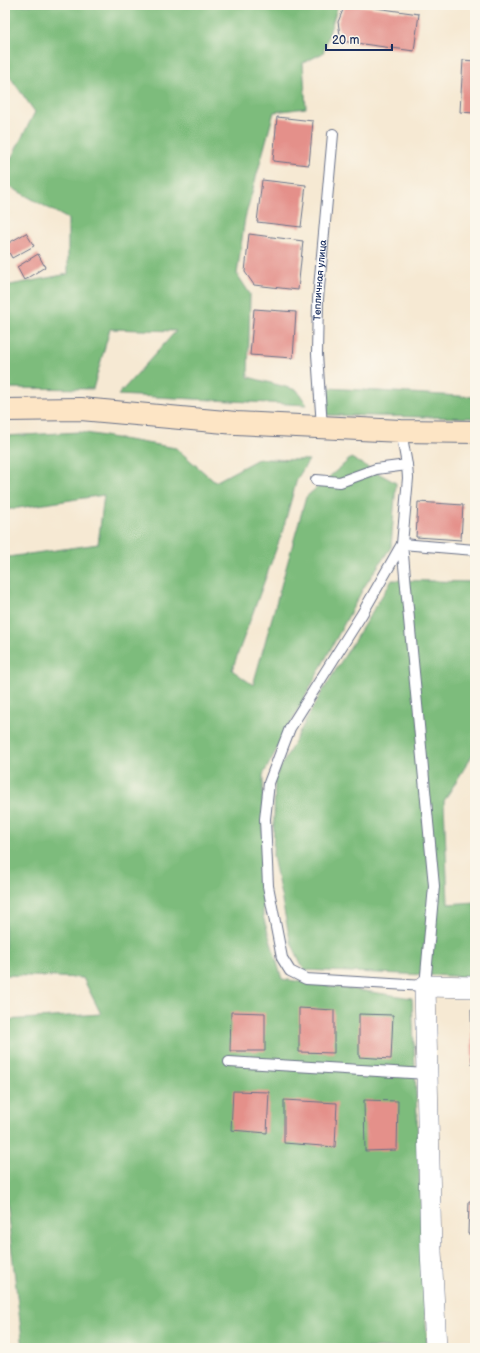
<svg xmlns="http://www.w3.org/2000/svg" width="480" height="1353" font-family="'Balsamiq Sans',sans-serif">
<rect width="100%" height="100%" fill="#fbf7ec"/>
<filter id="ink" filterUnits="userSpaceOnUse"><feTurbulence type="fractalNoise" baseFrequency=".025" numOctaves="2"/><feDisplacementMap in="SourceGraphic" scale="8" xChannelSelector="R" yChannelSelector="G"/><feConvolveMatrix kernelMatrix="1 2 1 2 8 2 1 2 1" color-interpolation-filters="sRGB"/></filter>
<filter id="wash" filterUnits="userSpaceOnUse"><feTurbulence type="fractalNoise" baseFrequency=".012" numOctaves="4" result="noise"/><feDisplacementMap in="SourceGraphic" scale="16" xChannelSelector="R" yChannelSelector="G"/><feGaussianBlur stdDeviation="0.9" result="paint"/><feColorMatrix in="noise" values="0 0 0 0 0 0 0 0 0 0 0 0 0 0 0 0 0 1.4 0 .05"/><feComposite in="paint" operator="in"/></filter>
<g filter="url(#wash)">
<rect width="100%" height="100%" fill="#f6e9d3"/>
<g fill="#7dbc7c" stroke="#4c766d">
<polygon points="8,5 338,5 323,53 303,63 306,108 274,112 245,218 237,274 250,294 248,377 297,390 307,405 118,395 176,331 110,329 93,389 5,388 5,286 68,274 68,219 5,184 5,170 35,112 5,70 5,9"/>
<polygon points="329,388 475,397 475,418 327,415"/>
<polygon points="80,432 176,448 215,482 258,459 309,460 297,479 282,533 232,670 253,685 306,497 351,458 396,483 391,547 364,587 263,775 263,916 282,979 412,998 427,1348 23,1348 5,1191 5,1020 101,1014 83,978 5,975 5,609 8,557 98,544 104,495 5,510 5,436"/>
<polygon points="392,580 472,582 475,618 475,751 444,801 448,904 475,902 475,977 304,970 290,940 273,856 275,778 317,700"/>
</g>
<g id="blocks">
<g fill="#e4908a">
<polygon points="345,5 354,5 419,14 414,51 341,41 338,22"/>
<polygon points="463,60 475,61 475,113 460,112"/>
<polygon points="277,117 313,121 309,165 273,161"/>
<polygon points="262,180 306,185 301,227 257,222"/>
<polygon points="26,233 34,246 12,258 5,245"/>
<polygon points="249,234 303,241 298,290 254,285 245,272"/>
<polygon points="38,254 45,267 24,280 17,267"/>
<polygon points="254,309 296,312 293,358 250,355"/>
<polygon points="418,502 463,505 461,540 416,537"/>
<polygon points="299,1008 334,1010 334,1053 299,1052"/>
<polygon points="475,1008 475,1064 472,1064 471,1009"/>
<polygon points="231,1012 265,1013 265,1051 230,1051"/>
<polygon points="359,1014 393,1015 391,1059 359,1057"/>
<polygon points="233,1091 269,1092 267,1133 231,1130"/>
<polygon points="284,1100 337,1103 335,1147 284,1143"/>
<polygon points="364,1100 398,1101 397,1150 365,1151"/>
<polygon points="469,1201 475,1201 475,1234 468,1234"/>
</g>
</g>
</g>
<g filter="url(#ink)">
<use href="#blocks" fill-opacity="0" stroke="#687087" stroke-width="1"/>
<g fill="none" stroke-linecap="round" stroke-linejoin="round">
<defs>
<g id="lane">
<path id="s1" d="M322 427 317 354 318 299 333 134"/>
<polyline points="401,431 407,465 408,478 402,544 434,886 425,986 306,979 290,971 282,958 268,886 265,819 269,783 290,728 362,614 402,544 475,550"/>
<polyline points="316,480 340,482 376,469 407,465"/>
<polyline points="229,1062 427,1074"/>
</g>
<polyline id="street" points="436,1348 431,1251 425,986 475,987"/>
<polyline id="secondary" points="5,410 81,409 236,423 401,431 475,432"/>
</defs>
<use href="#lane" stroke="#687087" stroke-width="12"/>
<use href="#street" stroke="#687087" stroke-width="22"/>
<use href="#secondary" stroke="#687087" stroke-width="24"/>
<use href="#lane" stroke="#fff" stroke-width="10"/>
<use href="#street" stroke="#fff" stroke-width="21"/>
<use href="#secondary" stroke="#fde5c5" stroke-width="22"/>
</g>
</g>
<g text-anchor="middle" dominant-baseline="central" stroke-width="3" stroke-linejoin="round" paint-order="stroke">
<g font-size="10" fill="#1b2f5e" stroke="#fbf7ec">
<text stroke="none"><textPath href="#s1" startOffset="147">Тепличная улица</textPath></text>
</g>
</g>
<rect width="480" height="1353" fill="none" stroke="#fbf7ec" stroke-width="20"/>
<path d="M326 44v6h66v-6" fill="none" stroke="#1b2f5e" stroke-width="2"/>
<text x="332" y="44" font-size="12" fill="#1b2f5e" stroke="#fbf7ec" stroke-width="3" paint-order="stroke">20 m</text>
</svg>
